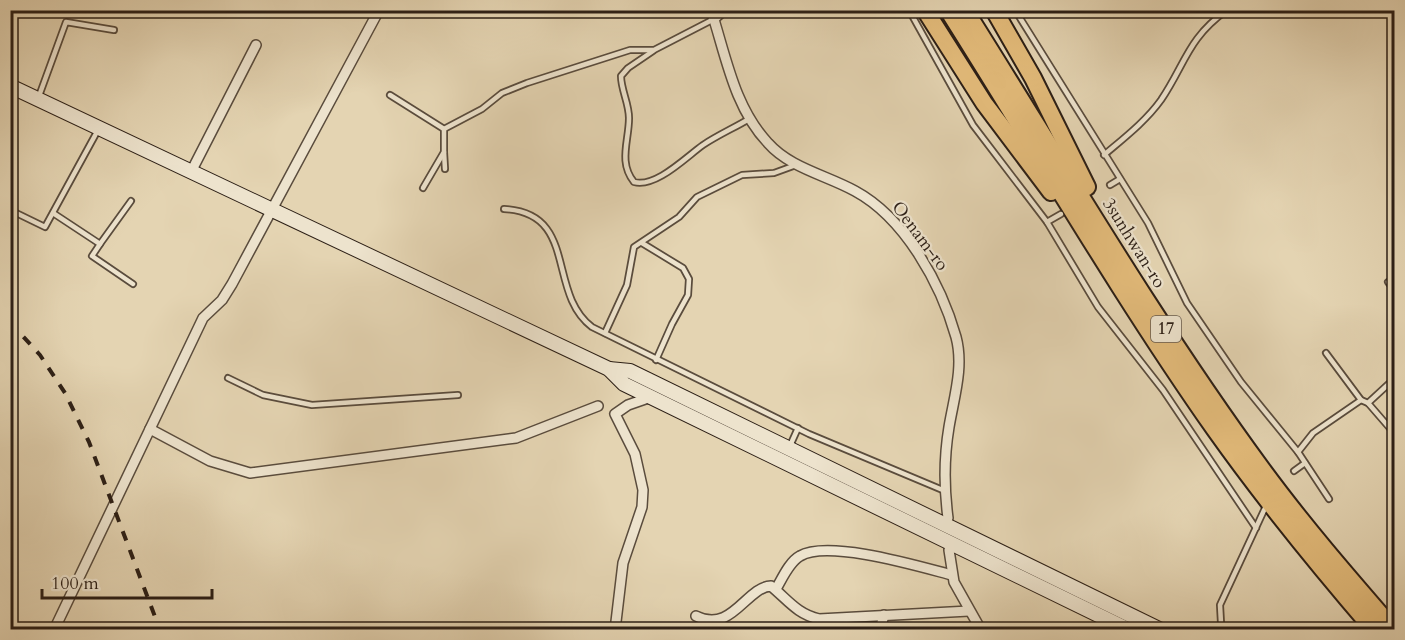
<svg xmlns="http://www.w3.org/2000/svg" width="1405" height="640" font-family="Cardo,serif">
<rect width="100%" height="100%" fill="#e4d4b2"/>
<filter id="stains"><feTurbulence type="fractalNoise" baseFrequency=".00333" numOctaves="4"/><feColorMatrix values="0 0 0 0 .2 0 0 0 0 .09 0 0 0 0 .02 0 0 0 .5 -.17"/></filter>
<radialGradient id="worn" r=".72"><stop offset=".6" stop-color="#630" stop-opacity="0"/><stop offset="1" stop-color="#630" stop-opacity=".3"/></radialGradient>
<g fill="none" stroke-linecap="round" stroke-linejoin="round">
<defs>
<g id="lane">
<polyline points="909,10 973,125 1047,222 1098,307 1163,390 1256,528"/>
<polyline points="1015,10 1148,223 1187,303 1241,382 1298,452 1329,499"/>
<path d="M653 51 628 68 621 76C621 90 629 103 629 118 629 141 618 162 634 182 656 188 686 157 703 145 718 135 734 128 749 119"/>
<polyline points="390,95 444,129 482,109 502,93 527,83 630,50 654,50 714,19"/>
<polyline points="39,96 66,22 114,30"/>
<polyline points="444,152 445,169"/>
<path d="M1104 155C1124 138 1146 121 1161 100 1186 63 1187 39 1227 10"/>
<polyline points="1110,185 1120,179"/>
<polyline points="423,188 444,152 444,129"/>
<path d="M504 209C579 213 546 292 592 327L809 434 945 491"/>
<polyline points="10,210 45,227 98,130"/>
<polyline points="53,213 100,244 131,201"/>
<polyline points="1047,222 1061,214"/>
<polyline points="642,243 683,268 689,279 688,295 672,324 656,360"/>
<polyline points="100,244 92,256 133,284"/>
<polyline points="1388,282 1394,290"/>
<polyline points="605,333 627,285 634,247 679,217 697,197 742,175 774,173 796,165"/>
<polyline points="1326,353 1361,400 1368,403 1394,433"/>
<polyline points="228,378 263,395 312,405 458,395"/>
<polyline points="1368,403 1394,379"/>
<polyline points="789,448 798,428"/>
<polyline points="1298,452 1313,433 1361,400"/>
<polyline points="1294,471 1305,463"/>
<polyline points="1225,630 1221,623 1220,605 1266,506"/>
</g>
<g id="street">
<path d="M711 10C726 56 734 107 768 143 790 168 826 175 855 191 905 218 941 284 956 337 964 367 954 397 949 427 944 457 944 488 948 518"/>
<polyline points="714,19 724,10"/>
<polyline points="192,170 256,45"/>
<polyline points="150,429 210,461 250,473 516,438 598,406"/>
<polyline points="949,550 954,582 981,630"/>
<path d="M776 589C782 579 789 562 800 556 828 539 921 567 952 575"/>
<path d="M696 616C732 634 746 587 771 586 788 600 797 614 819 619L969 611"/>
<polyline points="54,630 203,318 222,300 232,284 379,10"/>
<polyline points="615,630 623,563 642,507 643,490 635,454 615,414 628,405 651,397"/>
<polyline points="880,630 884,615"/>
</g>
<g id="secondary">
<polyline points="10,86 609,369 624,384 1129,630"/>
<polyline points="609,369 630,371 1161,630"/>
</g>
<g id="highway">
<polyline points="925,10 984,103 1051,192"/>
<path d="M948 10C1037 151 1121 296 1216 431 1265 500 1319 566 1374 630"/>
<path d="M965 10C1062 164 1154 322 1261 468 1302 524 1348 577 1394 630"/>
<polyline points="994,10 1033,78 1087,187"/>
</g>
</defs>
<use href="#lane" stroke="#5a4c3d" stroke-width="8"/>
<use href="#street" stroke="#5a4c3d" stroke-width="12"/>
<use href="#secondary" stroke="#2c1f16" stroke-width="16"/>
<use href="#highway" stroke="#2c1f16" stroke-width="20"/>
<use href="#lane" stroke="#ede3cd" stroke-width="4.5"/>
<use href="#street" stroke="#ede3cd" stroke-width="9"/>
<use href="#secondary" stroke="#ede3cd" stroke-width="14"/>
<use href="#highway" stroke="#e2ba79" stroke-width="16"/>
<polyline stroke="#2c1f16" stroke-width="4" stroke-dasharray="10 10" stroke-linecap="butt" points="10,322 40,355 65,393 89,442 160,630"/>
</g>
<g text-anchor="middle" dominant-baseline="central" stroke-width="4.5" stroke-linejoin="round" paint-order="stroke">
<rect fill="#ede3cd" stroke="#665a4d" stroke-width="1.5" x="1151" y="316" width="30" height="26" rx="4.5"/>
<g font-size="16" font-weight="bold" fill="#2c1f16">
<text x="1166" y="329">17</text>
</g>
<g font-size="18" fill="#2c1f16" stroke="#ede3cd">
<text transform="translate(920 236) rotate(53)">Oenam-ro</text>
<text transform="translate(1134 243) rotate(58)">3sunhwan-ro</text>
</g>
</g>
<rect width="1405" height="640" fill="none" stroke="#e4d4b2" stroke-width="36"/>
<rect x="12" y="12" width="1381" height="616" fill="none" stroke="#2c1f16" stroke-width="3"/>
<rect x="18" y="18" width="1369" height="604" fill="none" stroke="#2c1f16" stroke-width="1.5"/>
<path d="M42 589v9h170v-9" fill="none" stroke="#2c1f16" stroke-width="3"/>
<text x="51" y="589" font-size="18" fill="#2c1f16" stroke="#ede3cd" stroke-width="4.5" paint-order="stroke">100 m</text>
<rect width="100%" height="100%" filter="url(#stains)"/>
<rect width="100%" height="100%" fill="url(#worn)"/>
</svg>
